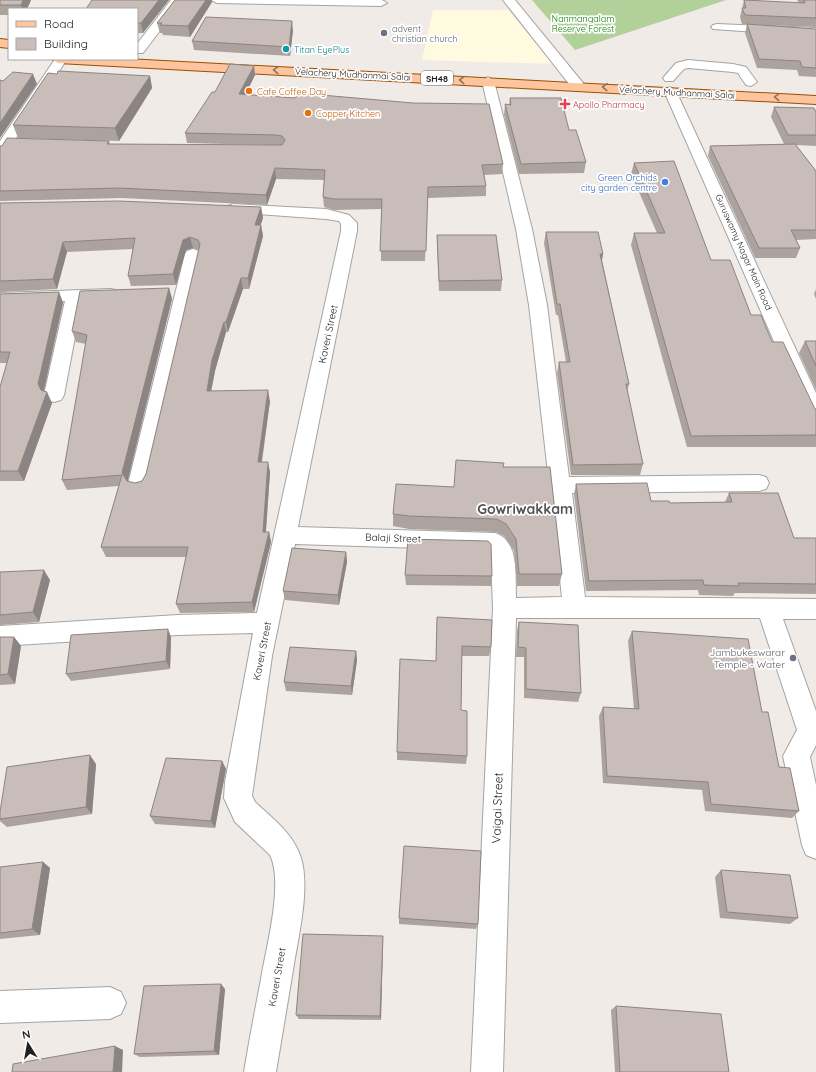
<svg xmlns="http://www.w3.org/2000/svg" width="816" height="1072" font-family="Quicksand,sans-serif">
<rect width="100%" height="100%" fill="#f0ebe6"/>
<polygon fill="#fffae0" points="433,10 508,10 554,64 422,60"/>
<polygon fill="#b2d09a" points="532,0 726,0 575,50"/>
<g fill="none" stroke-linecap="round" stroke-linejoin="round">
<defs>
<g id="minor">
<polygon points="171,0 183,0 143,53 137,53 137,44"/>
<polygon points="211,0 382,0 387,3 381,6 217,3"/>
<polygon points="503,0 515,0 583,83 584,86 583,89 573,89"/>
<polygon points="717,24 816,28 816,36 713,29 711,27 713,25"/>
<polygon points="55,59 67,59 5,155 0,156 0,141"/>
<polygon points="688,60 733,64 746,67 757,82 751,86 746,85 738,73 733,72 688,68 684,69 673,81 665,81 663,78 676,63"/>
<path d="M488 77 494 81 532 229 547 305 569 477 759 475 766 477 769 483 766 489 759 491 572 493 585 597 816 599V619H783L816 711V745L810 757 816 785V859L806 855 802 845 783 756 797 730 760 618H516L503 1072H471L493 608 491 554 487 550 295 544 272 656 252 796 255 802C273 819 293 833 301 858 310 887 299 934 294 964 288 1000 282 1036 276 1072H244C249 1041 255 1010 261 979 266 948 284 883 270 855L235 822 224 798 225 782 253 633 178 635 0 646V626L178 615 257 613 341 231V224L339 221 326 219 228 212 225 209 228 206 233 204 326 209 349 215 357 223V231L298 527 495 533C520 541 515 577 516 598L562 597 529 305 516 229 482 81Z"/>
<polygon points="670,87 676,91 816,393 816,421 809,419 806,414 664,91"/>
<polygon points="193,249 199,251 201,254 148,484 145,490 138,492 131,490 128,484 185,254 187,251"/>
<polygon points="110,289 116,290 119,294 116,298 82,300 64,395 61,400 54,402 47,400 44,395 65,301 0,303 0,293"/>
<polygon points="110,987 121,992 126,1003 121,1014 110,1019 0,1023 0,991"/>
</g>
<g id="major">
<polygon points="0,39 9,40 9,48 0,47"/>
<polygon points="52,59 127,59 816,96 816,104 58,63"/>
</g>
</defs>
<use href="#minor" stroke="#a4a4a4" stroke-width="2"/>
<use href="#major" stroke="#9b4f00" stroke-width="2"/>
<use href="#minor" fill="#fff" fill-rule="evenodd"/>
<use href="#major" fill="#fdc59e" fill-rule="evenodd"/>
</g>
<g fill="#aca39f">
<polygon points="0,0 31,0 27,9 9,9 9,15 0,15"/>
<polygon points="92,0 169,0 143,33 137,33 137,9"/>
<polygon points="175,0 212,0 212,2 190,37 163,35 162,33 160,33 157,23"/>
<polygon points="744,0 799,3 797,0 816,0 816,27 742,24 740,17"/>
<polygon points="747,24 816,29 816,77 799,76 797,70 757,68 745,33"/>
<polygon points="293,30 290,56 194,50 192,41"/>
<polygon points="254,66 255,75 246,94 503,164 502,174 484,175 486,186 486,196 428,198 425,261 381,261 381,209 334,210 324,207 323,197 324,180 276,179 267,205 122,198 0,201 0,146 109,141 110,144 271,145 187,143 185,133 215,92"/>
<polygon points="57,74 150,76 152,88 119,141 18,138 13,125"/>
<polygon points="510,98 569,130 586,162 584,173 519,174 504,115 505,104 509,105"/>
<polygon points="774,107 816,112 816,146 796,145 816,171 816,239 796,240 800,248 796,258 755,258 708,156 710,146 784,144 771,117"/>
<polygon points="634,163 711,260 751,315 772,342 815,409 816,409 816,447 687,447 631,245 634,233 657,233 631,174"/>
<polygon points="0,203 261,207 263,218 260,225 261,225 263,236 249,289 243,289 228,332 226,332 215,371 211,391 270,401 262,462 270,472 266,532 269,532 271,542 254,612 180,613 176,604 186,557 106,557 101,547 119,486 67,490 62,480 86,344 76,342 72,331 169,288 172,299 127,481 135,483 142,481 146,474 199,250 193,248 186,250 176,285 131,286 128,276 133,249 67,252 57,289 0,292"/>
<polygon points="546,232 603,254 602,260 629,384 627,392 643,464 640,475 571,475 557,373 559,362 566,362 558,315 556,315 544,243"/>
<polygon points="437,235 502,280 501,291 439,291 437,246"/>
<polygon points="816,289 816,299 814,294"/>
<polygon points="59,292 63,303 43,391 52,403 24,481 0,481 0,387 7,363 0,363 0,294"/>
<polygon points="805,341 816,341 816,390 799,353"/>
<polygon points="503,467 562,574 559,586 517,586 514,551 504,536 496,532 409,529 393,526 393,514 454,487"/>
<polygon points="576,484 651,501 670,503 725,502 729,493 794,538 816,538 816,594 735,593 733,596 699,595 698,590 586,591 574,494"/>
<polygon points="346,552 347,562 339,605 285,600 283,591"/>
<polygon points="0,572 50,580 39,622 0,625"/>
<polygon points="405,575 492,576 491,586 406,585"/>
<polygon points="437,617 491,647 489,656 462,656 461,710 467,756 466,764 397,760 397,752 436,661"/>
<polygon points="519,622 581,693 578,702 524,698 524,657 516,657 517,631"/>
<polygon points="632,631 762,712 779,767 799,811 792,818 705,811 702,790 603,783 599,716 603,707 634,709 628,641"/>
<polygon points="0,637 14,637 21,646 15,684 0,685"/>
<polygon points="171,637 170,669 71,681 66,674"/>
<polygon points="356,651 357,660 352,695 286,691 284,682"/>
<polygon points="222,761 226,769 215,828 155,824 150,816"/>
<polygon points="96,764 92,814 7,827 0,821 0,812"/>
<polygon points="43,862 50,868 40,935 0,939 0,867"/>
<polygon points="721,870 798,918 790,924 720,918 715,877"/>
<polygon points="399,918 478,924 476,929 399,924"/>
<polygon points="383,936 383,941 381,1020 299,1019 296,1015"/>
<polygon points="225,989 219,1055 140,1057 134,1054"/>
<polygon points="616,1006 729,1072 615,1072 611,1010"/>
</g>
<g fill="#8c8482">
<polygon points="23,0 31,0 27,9 22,9 21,5"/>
<polygon points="159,0 169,0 143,33 141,23"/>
<polygon points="206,0 212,0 212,2 190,37 188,26"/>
<polygon points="292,21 293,30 290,56 289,47"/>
<polygon points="254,66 255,75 241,103 239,94"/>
<polygon points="33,74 37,84 0,138 0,123"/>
<polygon points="150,76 152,88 119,141 115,128"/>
<polygon points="275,168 276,179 267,205 266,195"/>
<polygon points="261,207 263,218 257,236 255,225"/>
<polygon points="261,225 263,236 249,289 248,278"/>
<polygon points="190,237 193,248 186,250 176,285 173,274 183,240"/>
<polygon points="63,242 67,252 57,289 53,279"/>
<polygon points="600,254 603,254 601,265"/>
<polygon points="241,278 243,289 228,332 226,322"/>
<polygon points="169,288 172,299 127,484 122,473"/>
<polygon points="59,292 63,303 43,395 38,384"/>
<polygon points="224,322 226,332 215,371 209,402 207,391 212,360"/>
<polygon points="268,390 270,401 260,472 258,462"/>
<polygon points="47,392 52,403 24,481 18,471"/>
<polygon points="268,462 270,472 265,542 263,532"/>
<polygon points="269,532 271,542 254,612 252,602"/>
<polygon points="346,552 347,562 339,605 338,595"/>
<polygon points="44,570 50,580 39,622 33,612"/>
<polygon points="168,629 171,637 170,669 166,661"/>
<polygon points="14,637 21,646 15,684 8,674"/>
<polygon points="356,651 357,660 352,695 351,686"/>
<polygon points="90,755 96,764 92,814 86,807"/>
<polygon points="222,761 226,769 215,828 211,821"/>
<polygon points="43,862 50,868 40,935 32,929"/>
<polygon points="383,936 383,941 381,1020 380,1016"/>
<polygon points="221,984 225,989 219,1055 214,1051"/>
<polygon points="115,1046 123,1050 122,1072 113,1072"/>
</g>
<g fill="#c8bdb9" stroke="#8c8482">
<polygon points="0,0 23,0 21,5 0,5"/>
<polygon points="92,0 159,0 141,23 137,23 137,9 86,9"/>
<polygon points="175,0 206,0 188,26 160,25 162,23 157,23"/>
<polygon points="744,0 805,3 804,0 816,0 816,18 745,15 742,8 746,8"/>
<polygon points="206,17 292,21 289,47 192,41"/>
<polygon points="747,24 816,29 816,68 802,67 800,61 759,59"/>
<polygon points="230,64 254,66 239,94 295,98 298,93 413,103 489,104 503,164 482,165 486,186 428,187 426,251 380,251 382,199 334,199 323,197 325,170 275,168 266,195 119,188 0,191 0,146 2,146 7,138 109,141 107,144 282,145 285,140 282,136 277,135 185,133 212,92 215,92"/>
<polygon points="58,71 150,76 115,128 13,125 48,73 57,74"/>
<polygon points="13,72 33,74 0,123 0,80 3,81"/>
<polygon points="510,98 561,98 569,130 576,130 586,162 521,164 505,104 511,105"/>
<polygon points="774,107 814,108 816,112 816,135 788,135"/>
<polygon points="795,144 816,171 816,230 791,230 800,248 759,248 710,146"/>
<polygon points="674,161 711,260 730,260 751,315 761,315 772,342 783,342 815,409 816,409 816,435 691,436 634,233 665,233 634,163"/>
<polygon points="119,201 261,207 255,225 261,225 248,278 241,278 226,322 224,322 212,360 207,391 268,390 258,462 268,462 263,532 269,532 252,602 176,604 188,547 101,547 122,475 62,480 87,335 72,331 80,291 169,288 122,473 127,481 135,483 142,481 146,474 200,244 198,240 190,237 183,240 173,274 128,276 135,238 63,242 53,279 0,281 0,203"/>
<polygon points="546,232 598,232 603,254 600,254 629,384 626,384 643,464 573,465 559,362 570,362 560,304 557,304"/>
<polygon points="437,235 496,235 502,280 439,281"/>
<polygon points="59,292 38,384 41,390 47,392 18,471 0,471 0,387 10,352 0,352 0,294"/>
<polygon points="805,341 816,341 816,366"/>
<polygon points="456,460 504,463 503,467 550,467 562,574 519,574 516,539 506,524 497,519 409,516 393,514 396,484 454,487"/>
<polygon points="647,483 651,501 669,501 670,503 732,502 729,493 778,493 794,538 816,538 816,584 738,583 739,586 704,585 703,580 589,581 576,484"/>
<polygon points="408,539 488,541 491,544 492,576 405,575"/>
<polygon points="292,548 346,552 338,595 283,591"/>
<polygon points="44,570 33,612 0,615 0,572"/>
<polygon points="437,617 492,620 491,647 462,646 461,710 467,711 467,756 397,752 400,659 436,661"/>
<polygon points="519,622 578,625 581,693 526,689 526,648 518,647"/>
<polygon points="168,629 166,661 66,674 71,635"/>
<polygon points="632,631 748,639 762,712 768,712 779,767 790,768 799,811 711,804 708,782 607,776 603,707 639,709"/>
<polygon points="0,637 14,637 8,674 0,675"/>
<polygon points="290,647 356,651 351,686 284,682"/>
<polygon points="90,755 86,807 0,819 0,812 7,767"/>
<polygon points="166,758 222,761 211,821 150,816"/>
<polygon points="404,846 481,851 478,924 399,918"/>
<polygon points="43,862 32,929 0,933 0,867"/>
<polygon points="721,870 790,875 798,918 727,912"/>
<polygon points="303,934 383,936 380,1016 296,1015"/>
<polygon points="221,984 214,1051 134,1054 144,986"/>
<polygon points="616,1006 721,1014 729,1072 620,1072"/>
<polygon points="115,1046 113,1072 12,1072 13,1064"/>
</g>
<defs><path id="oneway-chevron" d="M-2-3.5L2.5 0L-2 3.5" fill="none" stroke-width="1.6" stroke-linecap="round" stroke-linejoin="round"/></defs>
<g stroke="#8e725f">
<use href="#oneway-chevron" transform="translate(276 70) rotate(-177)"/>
<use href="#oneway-chevron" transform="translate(462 80) rotate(-177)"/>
<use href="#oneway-chevron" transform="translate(605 87) rotate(-177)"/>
<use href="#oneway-chevron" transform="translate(777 97) rotate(-177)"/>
</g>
<g fill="#6b7280" stroke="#fff" stroke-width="1.5">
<circle cx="384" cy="33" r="4"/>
<circle cx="793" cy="658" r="4"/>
</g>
<circle fill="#0f9aa8" stroke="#fff" stroke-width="1.5" cx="286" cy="49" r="4"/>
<g fill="#e8710a" stroke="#fff" stroke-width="1.5">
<circle cx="249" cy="91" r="4"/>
<circle cx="308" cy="113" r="4"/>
</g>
<path fill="#e0444e" stroke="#fff" stroke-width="1.5" d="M563 98h4v4h4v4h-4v4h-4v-4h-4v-4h4z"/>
<circle fill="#3f7fe0" stroke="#fff" stroke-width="1.5" cx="665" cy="182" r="4"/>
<g text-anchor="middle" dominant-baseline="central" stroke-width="3.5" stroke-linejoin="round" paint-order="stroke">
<g font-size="9" fill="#13810a" stroke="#fff">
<text x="583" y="18">Nanmangalam<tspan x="583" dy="10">Reserve Forest</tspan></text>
</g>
<g font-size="9" fill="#5b616d" stroke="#fff" text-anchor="start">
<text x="392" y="28">advent<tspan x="392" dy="10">christian church</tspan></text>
</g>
<g font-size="9" fill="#0d838f" stroke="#fff" text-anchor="start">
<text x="294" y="49">Titan EyePlus</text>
</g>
<g font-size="9" fill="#202020" stroke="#fff">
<text transform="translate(353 74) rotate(3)">Velachery Mudhanmai Salai</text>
<text transform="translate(677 92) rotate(3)">Velachery Mudhanmai Salai</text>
<text transform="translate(744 252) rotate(66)">Guruswamy Nagar Main Road</text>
</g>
<rect fill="#fff" stroke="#636363" stroke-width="1" x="421" y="71" width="32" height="14" rx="3"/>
<g font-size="9" font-weight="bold" fill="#202020">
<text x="437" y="78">SH48</text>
</g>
<g font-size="9" fill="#c56008" stroke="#fff" text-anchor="start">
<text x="257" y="91">Cafe Coffee Day</text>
<text x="316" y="113">Copper Kitchen</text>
</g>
<g font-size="9" fill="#be3a42" stroke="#fff" text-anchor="start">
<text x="573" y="104">Apollo Pharmacy</text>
</g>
<g font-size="9" fill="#366cbe" stroke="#fff" text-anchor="end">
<text x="657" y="177">Green Orchids<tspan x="657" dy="10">city garden centre</tspan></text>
</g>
<g font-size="10" fill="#202020" stroke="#fff">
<text transform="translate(328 334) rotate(-78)">Kaveri Street</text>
<text transform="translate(393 538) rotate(2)">Balaji Street</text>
<text transform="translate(262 651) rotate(-79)">Kaveri Street</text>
<text transform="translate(277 977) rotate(-80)">Kaveri Street</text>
</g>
<g font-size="10" fill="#5b616d" stroke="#fff" text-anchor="end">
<text x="785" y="652">Jambukeswarar<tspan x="785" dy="12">Temple - Water</tspan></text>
</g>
<g font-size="12" fill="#202020" stroke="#fff">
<text transform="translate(497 808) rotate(-88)">Vaigai Street</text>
</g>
<g font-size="14" font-weight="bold" fill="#535353" stroke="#fff">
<text x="525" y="509">Gowriwakkam</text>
</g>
</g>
<rect x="8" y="8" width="130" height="52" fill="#ffffff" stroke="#a6a6a6"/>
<rect x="16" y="21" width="20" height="6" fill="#fdc59e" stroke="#a6a6a6"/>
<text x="44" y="28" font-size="12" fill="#202020">Road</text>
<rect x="16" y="38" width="20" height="12" fill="#c8bdb9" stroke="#a6a6a6"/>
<text x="44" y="48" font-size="12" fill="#202020">Building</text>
<g transform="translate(28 1044) rotate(349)" stroke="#ffffff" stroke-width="3" paint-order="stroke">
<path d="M0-3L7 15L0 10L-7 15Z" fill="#202020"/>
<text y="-6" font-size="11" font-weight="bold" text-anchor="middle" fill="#202020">N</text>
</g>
</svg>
